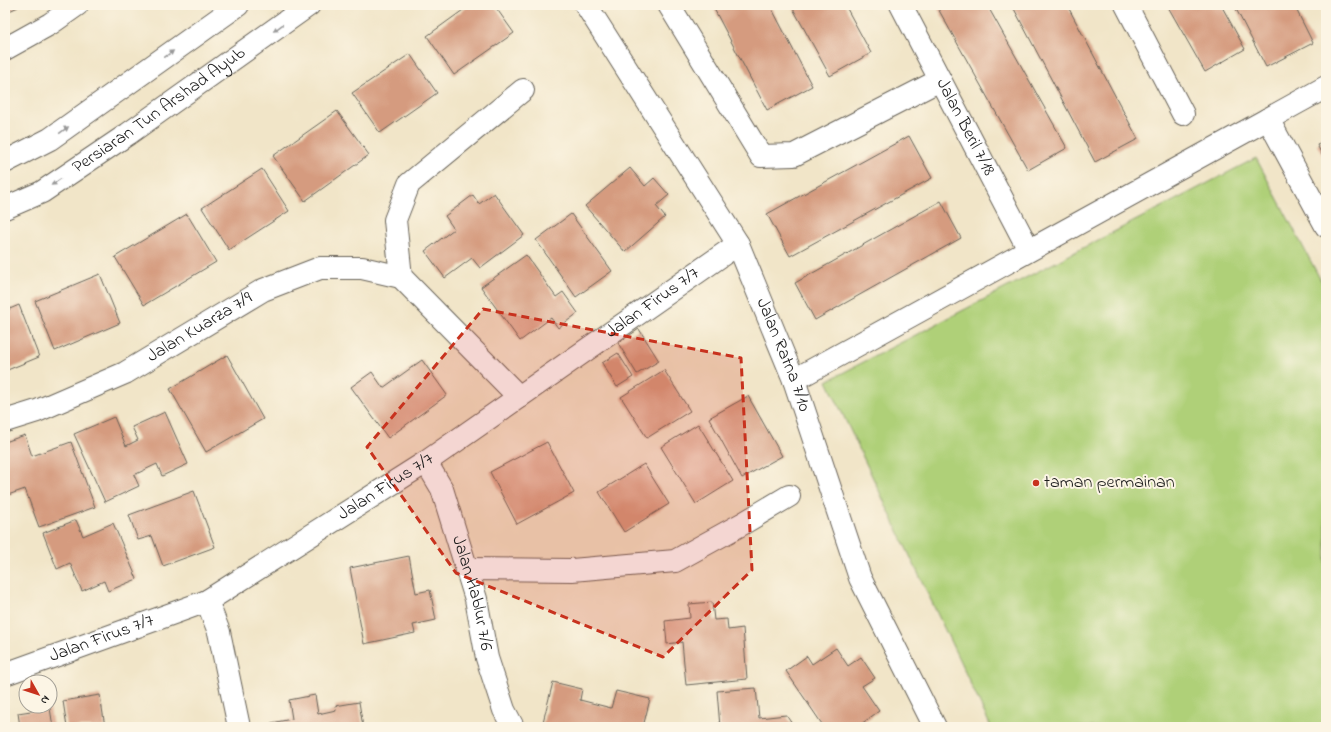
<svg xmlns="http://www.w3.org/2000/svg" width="1331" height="732" font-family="'Indie Flower',sans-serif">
<rect width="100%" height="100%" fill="#fcf5e5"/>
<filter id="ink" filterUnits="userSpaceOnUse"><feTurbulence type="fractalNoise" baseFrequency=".025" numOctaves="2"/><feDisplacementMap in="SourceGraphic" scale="8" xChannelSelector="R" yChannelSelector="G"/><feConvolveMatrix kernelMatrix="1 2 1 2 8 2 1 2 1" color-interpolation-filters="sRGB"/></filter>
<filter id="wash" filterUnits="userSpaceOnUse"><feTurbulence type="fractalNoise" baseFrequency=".012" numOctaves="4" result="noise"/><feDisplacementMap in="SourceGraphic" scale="16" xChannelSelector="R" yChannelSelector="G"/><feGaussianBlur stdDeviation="0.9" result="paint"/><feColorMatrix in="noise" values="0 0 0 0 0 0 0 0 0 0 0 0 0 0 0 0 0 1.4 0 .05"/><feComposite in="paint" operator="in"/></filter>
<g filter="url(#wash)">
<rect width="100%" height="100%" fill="#f1e5c8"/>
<polygon fill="#afd078" stroke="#66764a" points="1256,158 1326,290 1326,727 991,727 827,381"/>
<g id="blocks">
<g fill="#d59b7f">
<polygon points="5,5 17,5 18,7 5,13"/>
<polygon points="470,5 494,5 514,33 454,75 427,36"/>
<polygon points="712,5 770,5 812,86 767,110"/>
<polygon points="791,5 845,5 871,53 830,76"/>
<polygon points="936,5 987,5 1067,148 1028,170"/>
<polygon points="1012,5 1067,5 1138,139 1095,162"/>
<polygon points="1167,5 1221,5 1245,49 1205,72"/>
<polygon points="1234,5 1294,5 1313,43 1266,67"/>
<polygon points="410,54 437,93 380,133 352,93"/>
<polygon points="337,111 369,155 305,201 273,156"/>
<polygon points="909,136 932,178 790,256 767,214"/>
<polygon points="1326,140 1326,162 1317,145"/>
<polygon points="630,168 645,186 654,178 669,195 656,206 665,217 625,252 585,206"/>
<polygon points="262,169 289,211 229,250 202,208"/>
<polygon points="494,193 524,235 480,268 472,258 445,278 425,251 454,229 445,216 473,195 479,204"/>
<polygon points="941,201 961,238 815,320 795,283"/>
<polygon points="187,214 216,262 144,305 115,257"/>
<polygon points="571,214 612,271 576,297 536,240"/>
<polygon points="526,255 556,297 563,292 578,313 558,328 551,318 520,341 481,287"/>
<polygon points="100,274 120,323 55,351 35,301"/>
<polygon points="19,305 39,357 5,371 5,311"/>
<polygon points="639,329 659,361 637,374 618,343"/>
<polygon points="618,353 633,377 617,387 602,363"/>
<polygon points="227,355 263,419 206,452 170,389"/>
<polygon points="422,360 447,395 388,438 351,387 372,372 383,388"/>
<polygon points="664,370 690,411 647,438 621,397"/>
<polygon points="748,396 782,456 742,478 709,418"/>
<polygon points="165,412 188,464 162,476 157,464 134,475 139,486 105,502 74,434 114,417 126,446 138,440 132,427"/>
<polygon points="698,424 733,481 696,504 661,447"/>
<polygon points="25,435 32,456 71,442 95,507 39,527 25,489 5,496 5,442"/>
<polygon points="547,442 574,493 517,524 490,472"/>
<polygon points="644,464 669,504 624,532 599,492"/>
<polygon points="194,491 215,547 163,566 152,536 138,540 129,515"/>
<polygon points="76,520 83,536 113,523 137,579 108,591 104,581 82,591 70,563 57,569 43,533"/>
<polygon points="409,556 416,593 430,590 436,620 413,625 415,633 364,644 350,568"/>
<polygon points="712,602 714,620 727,619 728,630 743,628 747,679 686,685 682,642 667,644 665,621 690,618 689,604"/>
<polygon points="836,648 848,666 861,657 875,678 862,686 879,711 857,727 824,727 786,671 807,656 812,664"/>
<polygon points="553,682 582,689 580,700 611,708 616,691 650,699 643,727 542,726"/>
<polygon points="756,688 759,718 786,715 794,727 720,727 717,691"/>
<polygon points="100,695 105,727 67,727 63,701"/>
<polygon points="315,695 318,714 336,710 335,706 359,702 363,727 272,727 271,723 292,719 289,700"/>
<polygon points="50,708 53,727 20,727 18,713"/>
</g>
</g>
</g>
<g filter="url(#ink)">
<use href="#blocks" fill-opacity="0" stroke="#676258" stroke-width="1"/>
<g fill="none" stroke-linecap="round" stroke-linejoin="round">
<defs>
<g id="minor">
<polyline points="669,5 761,156 794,155 940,80"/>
<path id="s1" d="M901 5 1029 250"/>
<polyline points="1126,5 1183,114"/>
<polyline points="5,49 50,24 77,5"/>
<polyline points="1268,119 1326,226"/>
<polyline points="794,380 1326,87"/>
<polyline points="519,397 401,277 395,220 409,184 523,90"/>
<path id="s2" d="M5 421 37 411 125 373 263 290 320 268H362L401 277"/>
<path id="s3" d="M426 462 442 489 476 599 487 658 504 710 513 727"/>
<polyline points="467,569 572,570 675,561 742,524 789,496"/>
<polyline points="207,601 219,632 239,727"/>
<path id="s4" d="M5 674 207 601 426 462 738 244"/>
</g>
<g id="tertiary">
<path id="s5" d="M586 5 738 244 794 380 860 578 935 727"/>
</g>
<g id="primary">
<polyline points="5,162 50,139 238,5"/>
<path id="s6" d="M5 208 42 192 128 134 309 5"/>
</g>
</defs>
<use href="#minor" stroke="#676258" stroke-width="24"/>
<use href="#tertiary" stroke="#676258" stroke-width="24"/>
<use href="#primary" stroke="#676258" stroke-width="24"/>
<use href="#minor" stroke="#fff" stroke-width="22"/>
<use href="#tertiary" stroke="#fff" stroke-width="22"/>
<use href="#primary" stroke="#fff" stroke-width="22"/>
</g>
<defs><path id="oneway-solid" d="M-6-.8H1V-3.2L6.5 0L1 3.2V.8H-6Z"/></defs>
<g fill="#999">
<use href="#oneway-solid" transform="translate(278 28) rotate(144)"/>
<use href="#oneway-solid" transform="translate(169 54) rotate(-36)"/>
<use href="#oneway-solid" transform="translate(64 130) rotate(-36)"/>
<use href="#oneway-solid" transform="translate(56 182) rotate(146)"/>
</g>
</g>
<path fill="#c8321e" fill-opacity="0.2" stroke="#c8321e" stroke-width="3" stroke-dasharray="8 5" stroke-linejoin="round" d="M483 309 741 358 752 570 663 657 456 573 367 447Z"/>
<circle fill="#c8321e" stroke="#fcf5e5" stroke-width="1.5" cx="1036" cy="483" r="4"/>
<g text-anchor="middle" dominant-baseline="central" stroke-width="4" stroke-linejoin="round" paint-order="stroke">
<g font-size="18" fill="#1c1c1c" stroke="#fcf5e5">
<text stroke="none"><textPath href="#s6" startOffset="183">Persiaran Tun Arshad Ayub</textPath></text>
<text stroke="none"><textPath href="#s1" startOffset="138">Jalan Beril 7/18</textPath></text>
<text stroke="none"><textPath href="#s4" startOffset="751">Jalan Firus 7/7</textPath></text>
<text stroke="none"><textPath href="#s2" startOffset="217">Jalan Kuarza 7/9</textPath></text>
<text stroke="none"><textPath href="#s5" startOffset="403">Jalan Ratna 7/10</textPath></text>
<text stroke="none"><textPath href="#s4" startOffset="427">Jalan Firus 7/7</textPath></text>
<text stroke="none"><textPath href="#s3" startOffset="140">Jalan Hablur 7/6</textPath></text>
<text stroke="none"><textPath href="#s4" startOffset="103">Jalan Firus 7/7</textPath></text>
</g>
<g font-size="18" fill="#1c1c1c" stroke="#fcf5e5" text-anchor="start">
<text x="1044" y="483">taman permainan</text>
</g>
</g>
<rect width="1331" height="732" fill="none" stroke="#fcf5e5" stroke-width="20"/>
<g transform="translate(38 694) rotate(129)"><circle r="19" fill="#fcf5e5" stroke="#a29e95"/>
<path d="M0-3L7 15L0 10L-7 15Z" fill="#c8321e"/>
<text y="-6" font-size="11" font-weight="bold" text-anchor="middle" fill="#1c1c1c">N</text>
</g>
</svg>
